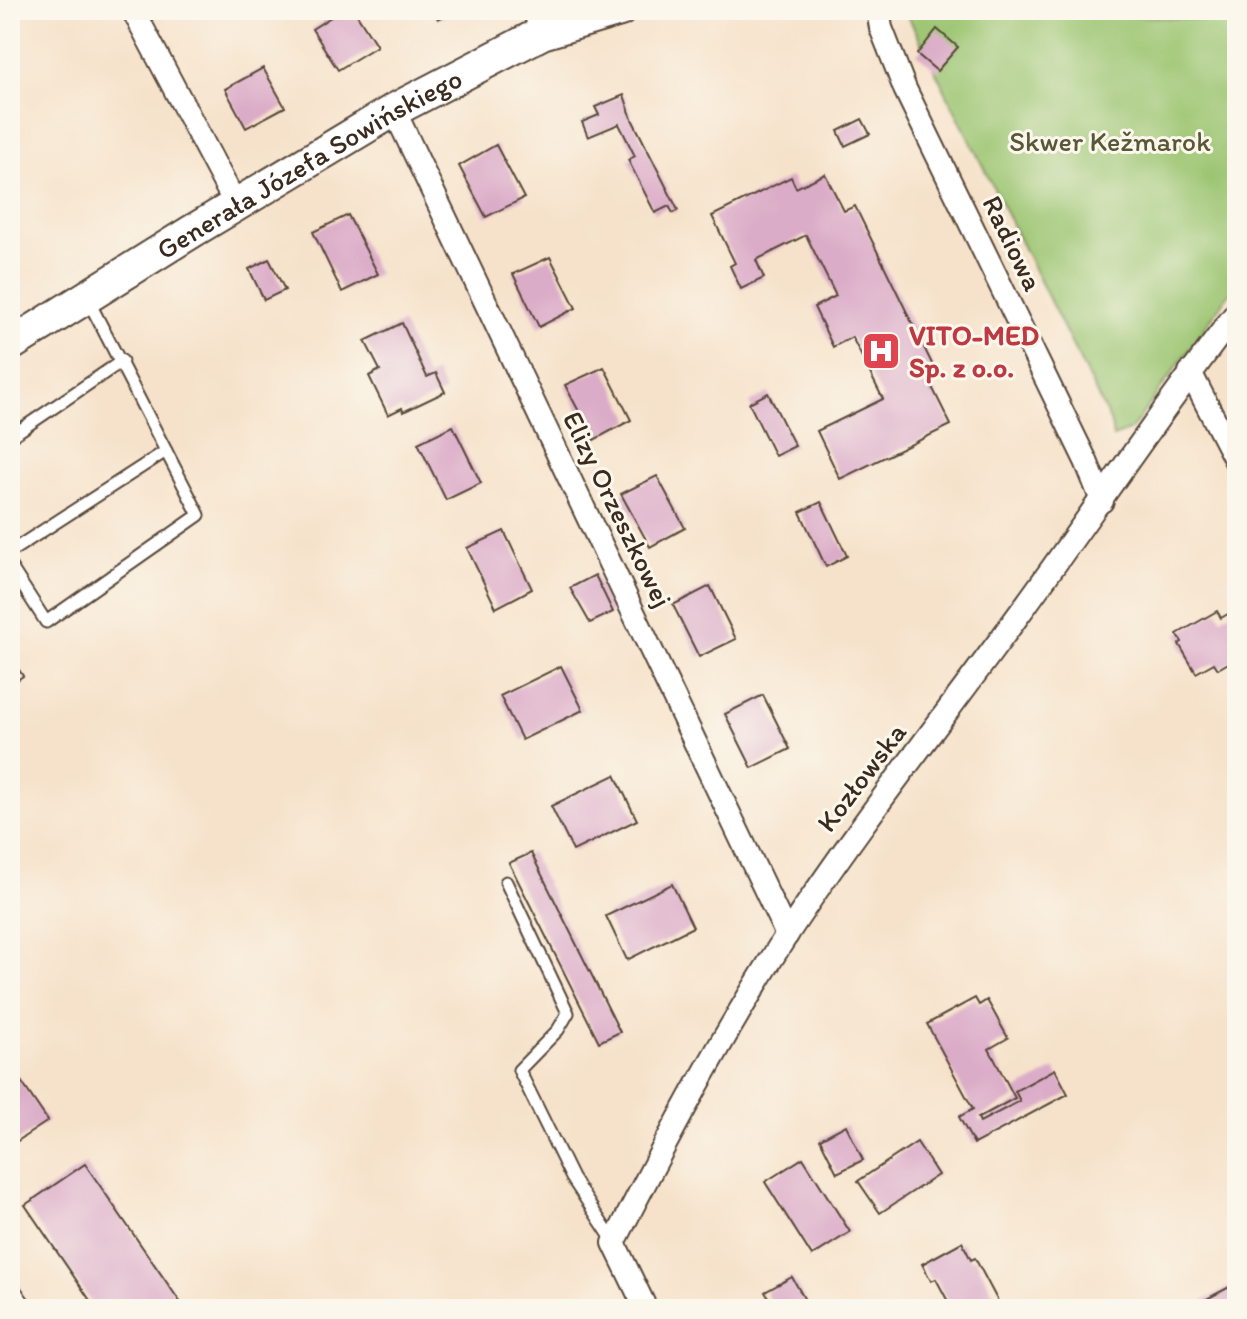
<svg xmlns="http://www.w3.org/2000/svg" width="1247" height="1319" font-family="Itim,sans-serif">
<rect width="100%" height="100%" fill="#fbf7ec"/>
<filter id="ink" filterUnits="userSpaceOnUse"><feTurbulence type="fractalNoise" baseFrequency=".0125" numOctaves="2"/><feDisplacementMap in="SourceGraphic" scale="16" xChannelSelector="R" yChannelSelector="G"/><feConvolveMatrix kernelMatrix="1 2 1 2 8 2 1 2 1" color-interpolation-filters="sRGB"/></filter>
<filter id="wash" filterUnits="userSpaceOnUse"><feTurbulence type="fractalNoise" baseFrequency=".006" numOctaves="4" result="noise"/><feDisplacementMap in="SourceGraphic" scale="32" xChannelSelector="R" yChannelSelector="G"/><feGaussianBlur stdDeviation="1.8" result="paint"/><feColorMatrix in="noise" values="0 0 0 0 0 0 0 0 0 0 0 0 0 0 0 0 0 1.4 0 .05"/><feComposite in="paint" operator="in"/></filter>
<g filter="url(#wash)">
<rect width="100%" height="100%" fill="#f6e2ca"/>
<polygon fill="#9bc571" stroke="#6b7848" stroke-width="2" points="905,10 1040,10 1237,22 1237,283 1131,430 1113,437 1111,423"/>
<g id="blocks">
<g fill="#dbacc8">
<polygon points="342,10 354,10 377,46 338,70 312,29"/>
<polygon points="433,10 456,10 438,19"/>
<polygon points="937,29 958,47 937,71 917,54"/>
<polygon points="263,68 285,107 246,128 225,89"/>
<polygon points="624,95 632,119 678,210 673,213 669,206 655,213 628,160 635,156 619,124 588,137 582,122 599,115 595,107"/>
<polygon points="862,119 870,134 845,146 838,131"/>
<polygon points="496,145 524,198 486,217 459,166"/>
<polygon points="825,174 844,211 855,206 937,374 928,379 951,425 840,479 817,431 883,399 852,337 833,347 814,307 836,296 806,235 756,260 764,278 741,289 730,266 735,263 712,216 791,177 796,188"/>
<polygon points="348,215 378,274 342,292 313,232"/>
<polygon points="550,257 576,308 539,327 513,274"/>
<polygon points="269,259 285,290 264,300 249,269"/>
<polygon points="402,323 427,377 436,373 445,392 403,412 402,408 388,415 369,376 380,370 365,341"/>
<polygon points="604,367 631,420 594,440 565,385"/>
<polygon points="768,393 795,446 775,456 749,403"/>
<polygon points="453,426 481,483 446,500 418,443"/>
<polygon points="657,476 685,528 650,547 621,494"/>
<polygon points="821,502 847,556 826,567 800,512"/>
<polygon points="504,531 532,589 496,608 467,548"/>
<polygon points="595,575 613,612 590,623 570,588"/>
<polygon points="710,586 736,639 699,657 673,605"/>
<polygon points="1235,610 1237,658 1218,669 1214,663 1196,673 1179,644 1182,642 1177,634 1217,611 1221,618"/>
<polygon points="10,656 23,676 10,685"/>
<polygon points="561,666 583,710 522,740 500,696"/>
<polygon points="763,695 790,749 752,768 725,714"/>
<polygon points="615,775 637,820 573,851 551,806"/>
<polygon points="531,853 620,1032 599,1042 509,863"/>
<polygon points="672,884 693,927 627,960 606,916"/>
<polygon points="975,998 979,1005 987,1000 1008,1038 989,1049 1015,1098 978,1118 980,1122 1020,1101 1015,1091 1055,1069 1068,1094 974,1144 959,1117 973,1109 927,1024"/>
<polygon points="10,1065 48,1121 10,1146"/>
<polygon points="846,1125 863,1160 837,1173 820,1139"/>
<polygon points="917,1142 938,1175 880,1213 858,1181"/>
<polygon points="803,1158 850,1232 812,1256 765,1182"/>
<polygon points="85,1164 185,1309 96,1309 25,1205"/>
<polygon points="962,1242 971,1260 975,1258 1002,1309 952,1309 936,1279 931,1281 922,1264"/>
<polygon points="792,1277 810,1309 775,1309 765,1292"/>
<polygon points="1237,1283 1237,1309 1205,1309 1201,1302"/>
</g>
</g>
</g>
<g filter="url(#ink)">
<use href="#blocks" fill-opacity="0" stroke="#574638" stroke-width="2"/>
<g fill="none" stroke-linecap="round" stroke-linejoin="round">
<defs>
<g id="lane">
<polyline points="10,437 122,361"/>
<polyline points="10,552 166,451 87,298"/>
<polyline points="10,566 46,622 199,515 166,451"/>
<polyline points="506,882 568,1013 558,1030 519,1070 572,1178 614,1242"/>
<polyline points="10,1283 28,1309"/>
</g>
<g id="street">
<polyline points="133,10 236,205"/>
<polyline points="534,10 542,33"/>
<polyline points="878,10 881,28 905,89 1086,461 1102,501"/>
<polyline points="394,110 787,935"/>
<polyline points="1190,372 1237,463"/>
<path d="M646 1309 614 1243C667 1138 723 1034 786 936 858 826 940 723 1017 617 1091 516 1160 411 1237 312"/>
</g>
<g id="secondary">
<path id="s1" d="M10 345 191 232 394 110 542 33 620 10"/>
</g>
</defs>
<use href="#lane" stroke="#574638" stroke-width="15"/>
<use href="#street" stroke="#574638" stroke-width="26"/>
<use href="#secondary" stroke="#574638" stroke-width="36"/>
<use href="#lane" stroke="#fff" stroke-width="11"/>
<use href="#street" stroke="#fff" stroke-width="22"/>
<use href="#secondary" stroke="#fff" stroke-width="32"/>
</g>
</g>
<defs>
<symbol id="hospital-square" viewBox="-11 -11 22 22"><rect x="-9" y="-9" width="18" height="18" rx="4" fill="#e0444e" stroke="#fbf7ec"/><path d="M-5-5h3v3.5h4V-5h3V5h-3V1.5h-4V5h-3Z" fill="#fff"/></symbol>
</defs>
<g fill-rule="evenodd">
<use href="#hospital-square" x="859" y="329" width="44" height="44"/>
</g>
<g text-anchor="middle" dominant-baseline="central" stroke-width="6" stroke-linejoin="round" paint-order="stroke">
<g font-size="28" fill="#585837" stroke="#fbf7ec">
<text x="1110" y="141">Skwer Kežmarok</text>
</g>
<g font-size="28" fill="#3b2a1e" stroke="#fbf7ec">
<text stroke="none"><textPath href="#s1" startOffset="350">Generała Józefa Sowińskiego</textPath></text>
<text transform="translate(1013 243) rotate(64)">Radiowa</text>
<text transform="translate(618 509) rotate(64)">Elizy Orzeszkowej</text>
<text transform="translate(861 777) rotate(-53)">Kozłowska</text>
</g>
<g font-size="28" font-weight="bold" fill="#be3a42" stroke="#fbf7ec" text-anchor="start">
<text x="909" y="335">VITO-MED<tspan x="909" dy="32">Sp. z o.o.</tspan></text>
</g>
</g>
<rect width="1247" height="1319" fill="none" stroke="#fbf7ec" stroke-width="40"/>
</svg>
